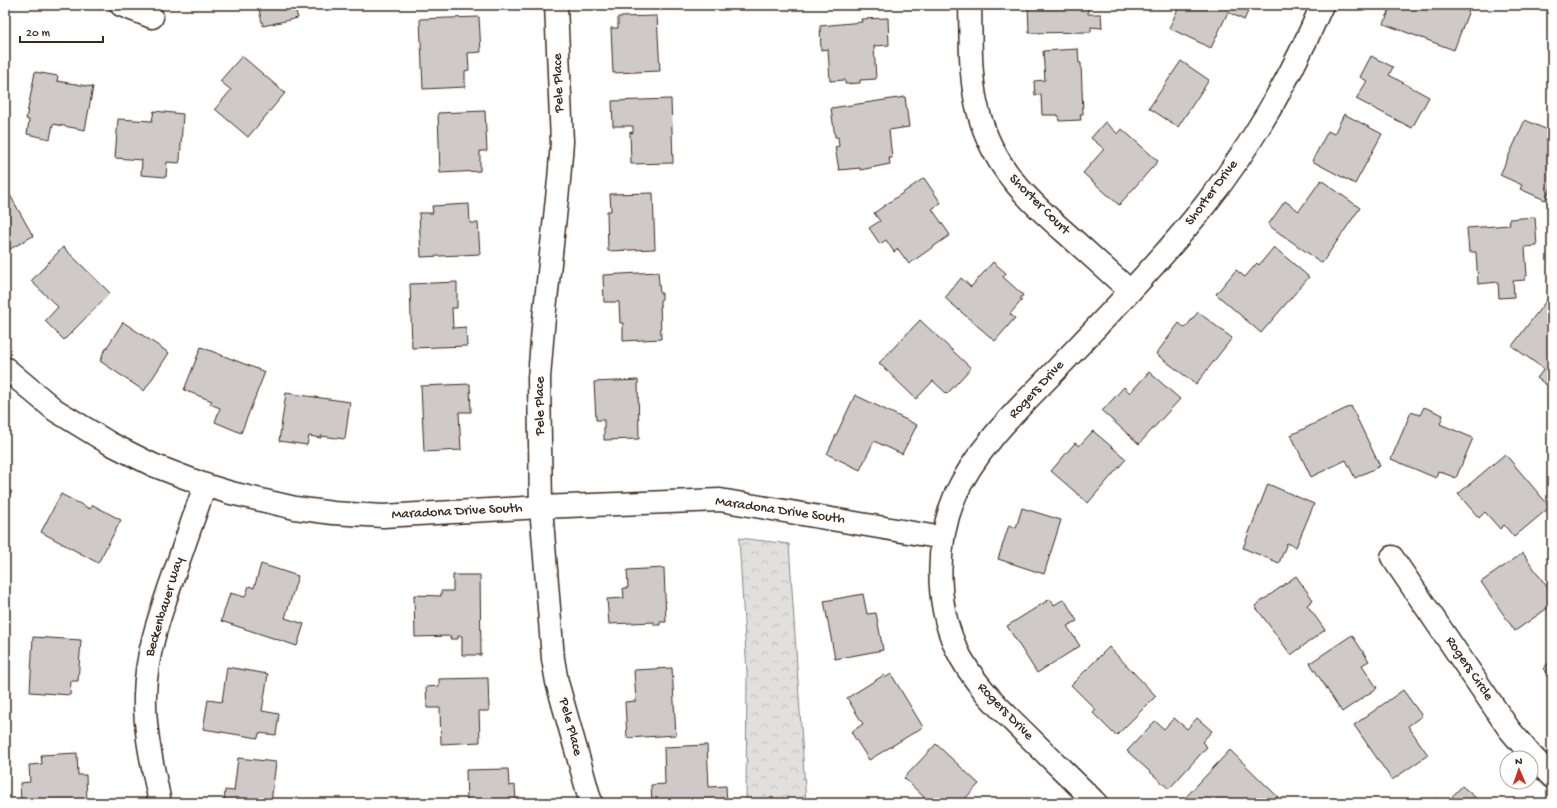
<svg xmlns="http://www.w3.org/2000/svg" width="1557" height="808" font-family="'Gochi Hand',sans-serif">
<defs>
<pattern id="forest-crowns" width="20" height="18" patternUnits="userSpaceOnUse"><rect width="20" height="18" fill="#e2e0de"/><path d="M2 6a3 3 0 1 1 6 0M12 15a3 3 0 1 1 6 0" fill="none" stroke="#c3c0be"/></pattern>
</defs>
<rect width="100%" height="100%" fill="#fff"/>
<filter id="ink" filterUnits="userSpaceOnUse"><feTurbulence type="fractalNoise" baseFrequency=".025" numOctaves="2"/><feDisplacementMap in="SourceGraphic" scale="8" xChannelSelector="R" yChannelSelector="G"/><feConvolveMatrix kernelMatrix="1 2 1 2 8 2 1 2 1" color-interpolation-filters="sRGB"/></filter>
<g filter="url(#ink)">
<polygon fill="url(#forest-crowns)" stroke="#8e857e" points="739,538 789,544 806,803 746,803 747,673"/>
<g fill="#cfcac7" stroke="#3b2a1e">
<polygon points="249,5 294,5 298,18 263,26 258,6 250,8"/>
<polygon points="1028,5 1088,5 1088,14 1101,14 1102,28 1091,27 1091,32 1029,33"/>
<polygon points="1180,5 1251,5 1244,20 1228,12 1211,48 1169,28"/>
<polygon points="1391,5 1471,5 1454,50 1384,24"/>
<polygon points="657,16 660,71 613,73 611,28 618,28 618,17"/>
<polygon points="479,17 481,52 468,53 469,70 465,71 465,87 423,89 420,19"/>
<polygon points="888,18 889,45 874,46 876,79 860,80 860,83 845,84 845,80 830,81 828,49 821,50 820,26 862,22 861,19"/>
<polygon points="1078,49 1079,63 1081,63 1083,114 1080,114 1081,120 1059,121 1058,115 1042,115 1041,94 1035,95 1034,81 1045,80 1043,51"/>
<polygon points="242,56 285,93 248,137 215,109 231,90 220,81"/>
<polygon points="1371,56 1393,67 1389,75 1429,97 1412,128 1356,99 1367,81 1360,77"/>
<polygon points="1181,61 1209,80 1178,127 1149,108"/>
<polygon points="35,72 58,76 57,81 93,87 85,130 53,124 50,139 27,134 29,120 26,119"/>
<polygon points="905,97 909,127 889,130 892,158 889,158 890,164 860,170 860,168 839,170 835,147 839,146 838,137 835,137 831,108"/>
<polygon points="671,99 673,163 631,164 630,132 633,133 633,126 613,126 612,101"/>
<polygon points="154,111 183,114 180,160 179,163 167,162 166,177 141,175 142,160 115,158 118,119 152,121"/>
<polygon points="485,111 487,151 480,151 480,171 440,173 438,113"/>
<polygon points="1344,114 1382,134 1355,184 1312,161 1328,131 1334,134"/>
<polygon points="1525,120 1552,132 1552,185 1545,200 1520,189 1522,185 1500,175"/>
<polygon points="1105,122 1118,134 1122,129 1158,161 1119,205 1083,173 1104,149 1091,138"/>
<polygon points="924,178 941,203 932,209 950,235 909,264 898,249 894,252 886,240 880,244 869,228 880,221 874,213"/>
<polygon points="1321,180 1360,208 1322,263 1268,225 1285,201 1299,211"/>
<polygon points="5,186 33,236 5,252"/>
<polygon points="653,193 655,249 608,251 607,211 611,211 610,194"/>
<polygon points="469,204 470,223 478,223 480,254 421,257 419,213 433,213 432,206"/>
<polygon points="1535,217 1537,246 1525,247 1527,276 1525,276 1525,280 1513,281 1514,297 1499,298 1498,282 1478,284 1476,252 1469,252 1467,228 1510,225 1509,219"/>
<polygon points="63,247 110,293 64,340 45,321 58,307 31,281"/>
<polygon points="1274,247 1309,277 1261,333 1216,294 1236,270 1245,277 1257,263 1259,265"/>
<polygon points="993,262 1006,273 1003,277 1023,295 1020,299 1022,300 1010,314 1015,318 995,341 945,298 961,278 971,287"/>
<polygon points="658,272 660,294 662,293 662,299 660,300 661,339 623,341 623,323 620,323 619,302 604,302 603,275"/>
<polygon points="457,282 457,308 452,308 453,328 466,327 467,346 412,348 410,284"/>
<polygon points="1552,293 1552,389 1537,378 1544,369 1512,346"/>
<polygon points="1198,312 1232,338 1196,384 1156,354 1179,323 1185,328"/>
<polygon points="920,320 971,368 947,394 933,381 916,399 879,363"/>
<polygon points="123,322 169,353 144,391 100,361 103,356 102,355"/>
<polygon points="201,347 265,372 241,433 215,422 220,408 210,404 212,401 184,390"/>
<polygon points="1149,372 1180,399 1139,444 1102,411 1124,387 1130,393"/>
<polygon points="638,380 639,439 604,440 604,420 596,420 594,382"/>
<polygon points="470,384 471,412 459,412 461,450 424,452 421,386"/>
<polygon points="286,393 350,402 345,439 321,436 321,438 309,436 307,445 279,441"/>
<polygon points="855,395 917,425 902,454 874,441 860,470 827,454"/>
<polygon points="1351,406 1380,466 1355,478 1346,460 1311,477 1291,435"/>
<polygon points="1424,407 1443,415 1440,424 1473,438 1456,478 1438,471 1436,478 1391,459 1411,412 1420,415"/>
<polygon points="1093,431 1126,459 1088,503 1051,471 1075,443 1079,446"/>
<polygon points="1505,454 1550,507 1514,537 1504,525 1500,529 1485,512 1479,518 1458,494"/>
<polygon points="1268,484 1314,504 1296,547 1287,543 1279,563 1243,548"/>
<polygon points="5,487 12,492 5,501"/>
<polygon points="61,494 90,509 93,505 121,520 98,563 41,532"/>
<polygon points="1022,508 1061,520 1044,574 998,559 1009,525 1016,528"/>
<polygon points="1523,553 1552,594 1552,605 1515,631 1481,582"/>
<polygon points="261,564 298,576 285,618 304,624 297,646 221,621 230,593 245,597 249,586 254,588"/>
<polygon points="664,568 666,622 660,622 660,625 654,625 654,622 609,624 607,599 624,598 623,588 628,588 627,570"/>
<polygon points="453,575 480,575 481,655 462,655 462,636 458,636 458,639 450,639 451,636 415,637 414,595 441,596 441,591 453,591"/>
<polygon points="1296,576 1313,600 1307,605 1325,630 1291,655 1255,606"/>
<polygon points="863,594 867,614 876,613 883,650 835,659 824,601"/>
<polygon points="1050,599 1054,605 1064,599 1077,621 1067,626 1080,646 1037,673 1007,626"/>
<polygon points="1352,635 1369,661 1362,665 1377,688 1342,712 1310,663"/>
<polygon points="33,637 81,640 78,681 71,681 70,695 30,692"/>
<polygon points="1109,647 1156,696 1116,736 1093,713 1096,710 1071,685"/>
<polygon points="1552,659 1552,677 1543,669"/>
<polygon points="227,667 268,674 262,711 279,714 276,735 259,733 258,738 203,729 208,700 222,702"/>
<polygon points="672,668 676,735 627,738 625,702 636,701 634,670"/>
<polygon points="891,674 923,727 869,760 851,732 863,724 847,698 884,675 885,678"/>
<polygon points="488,678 489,711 479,711 480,742 441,744 440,708 427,708 426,687 439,686 439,679"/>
<polygon points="1403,690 1422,716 1408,726 1428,755 1392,780 1354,725"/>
<polygon points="1174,718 1187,729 1197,718 1212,731 1202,742 1207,747 1169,789 1127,751 1155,721 1164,729"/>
<polygon points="936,744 979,784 961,803 930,803 904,778"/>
<polygon points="707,745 709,787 726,786 727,803 652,803 651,785 665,784 664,747"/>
<polygon points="1230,750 1278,797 1272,803 1188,803 1184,799"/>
<polygon points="77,753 78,775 86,775 87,803 21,803 20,783 30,782 29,765 42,764 41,755"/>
<polygon points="238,758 276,762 271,803 224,803 225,790 234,791"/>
<polygon points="508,769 509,786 515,785 516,803 467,803 466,770"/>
<polygon points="1462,786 1482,803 1446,803"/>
<polygon points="1435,798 1441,803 1431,803"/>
</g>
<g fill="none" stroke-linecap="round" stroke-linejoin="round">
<defs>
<g id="minor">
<polyline points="121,5 152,17"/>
<polyline points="556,5 562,142 559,180 543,328 539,378 541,507 553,659 557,682 591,803"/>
<path d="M970 5C971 41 969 79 979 114 994 168 1026 198 1067 234 1088 253 1109 272 1130 291"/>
<polyline points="5,368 55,410 109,443 153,465 205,485 231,493 295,508 333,513 383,516 541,507 720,500 943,538"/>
<polyline points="1392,557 1509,729 1531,755 1552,777"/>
<path d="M160 803C153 767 144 731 145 695 146 654 159 618 172 580 183 548 194 517 205 485"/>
<path d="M1096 803C1074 781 1051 759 1029 737 1000 709 972 683 955 646 935 600 936 542 955 496 976 448 1020 407 1056 370 1107 316 1159 263 1205 205 1252 145 1292 75 1322 5"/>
</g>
</defs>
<use href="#minor" stroke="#3b2a1e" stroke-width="25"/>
<use href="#minor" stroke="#fff" stroke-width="22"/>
</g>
</g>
<g text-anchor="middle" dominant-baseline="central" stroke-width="3" stroke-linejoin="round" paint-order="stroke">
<g font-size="14" fill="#3b2a1e" stroke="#fff">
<text transform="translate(559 83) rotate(-92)">Pele Place</text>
<text transform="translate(1212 193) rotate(-53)">Shorter Drive</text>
<text transform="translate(1039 205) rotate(45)">Shorter Court</text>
<text transform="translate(1037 390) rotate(-47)">Rogers Drive</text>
<text transform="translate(540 406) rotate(-90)">Pele Place</text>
<text transform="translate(780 511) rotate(8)">Maradona Drive South</text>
<text transform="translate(457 512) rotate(-3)">Maradona Drive South</text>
<text transform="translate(165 607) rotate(-73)">Beckenbauer Way</text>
<text transform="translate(1469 669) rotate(56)">Rogers Circle</text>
<text transform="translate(1005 712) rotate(46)">Rogers Drive</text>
<text transform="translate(570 727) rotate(75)">Pele Place</text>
</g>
</g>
<rect width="1557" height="808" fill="none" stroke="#fff" stroke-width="20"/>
<rect x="10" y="10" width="1537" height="788" fill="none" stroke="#3b2a1e" stroke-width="1.5" filter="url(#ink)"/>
<g transform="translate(1519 770) rotate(358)"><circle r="19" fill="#ffffff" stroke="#b1aaa5"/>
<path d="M0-3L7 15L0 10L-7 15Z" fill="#c8321e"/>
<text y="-6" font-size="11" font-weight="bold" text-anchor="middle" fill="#3b2a1e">N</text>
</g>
<path d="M20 36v6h83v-6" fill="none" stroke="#3b2a1e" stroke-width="2"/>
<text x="26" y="36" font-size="12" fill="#3b2a1e" stroke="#ffffff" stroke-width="3" paint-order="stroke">20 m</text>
</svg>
